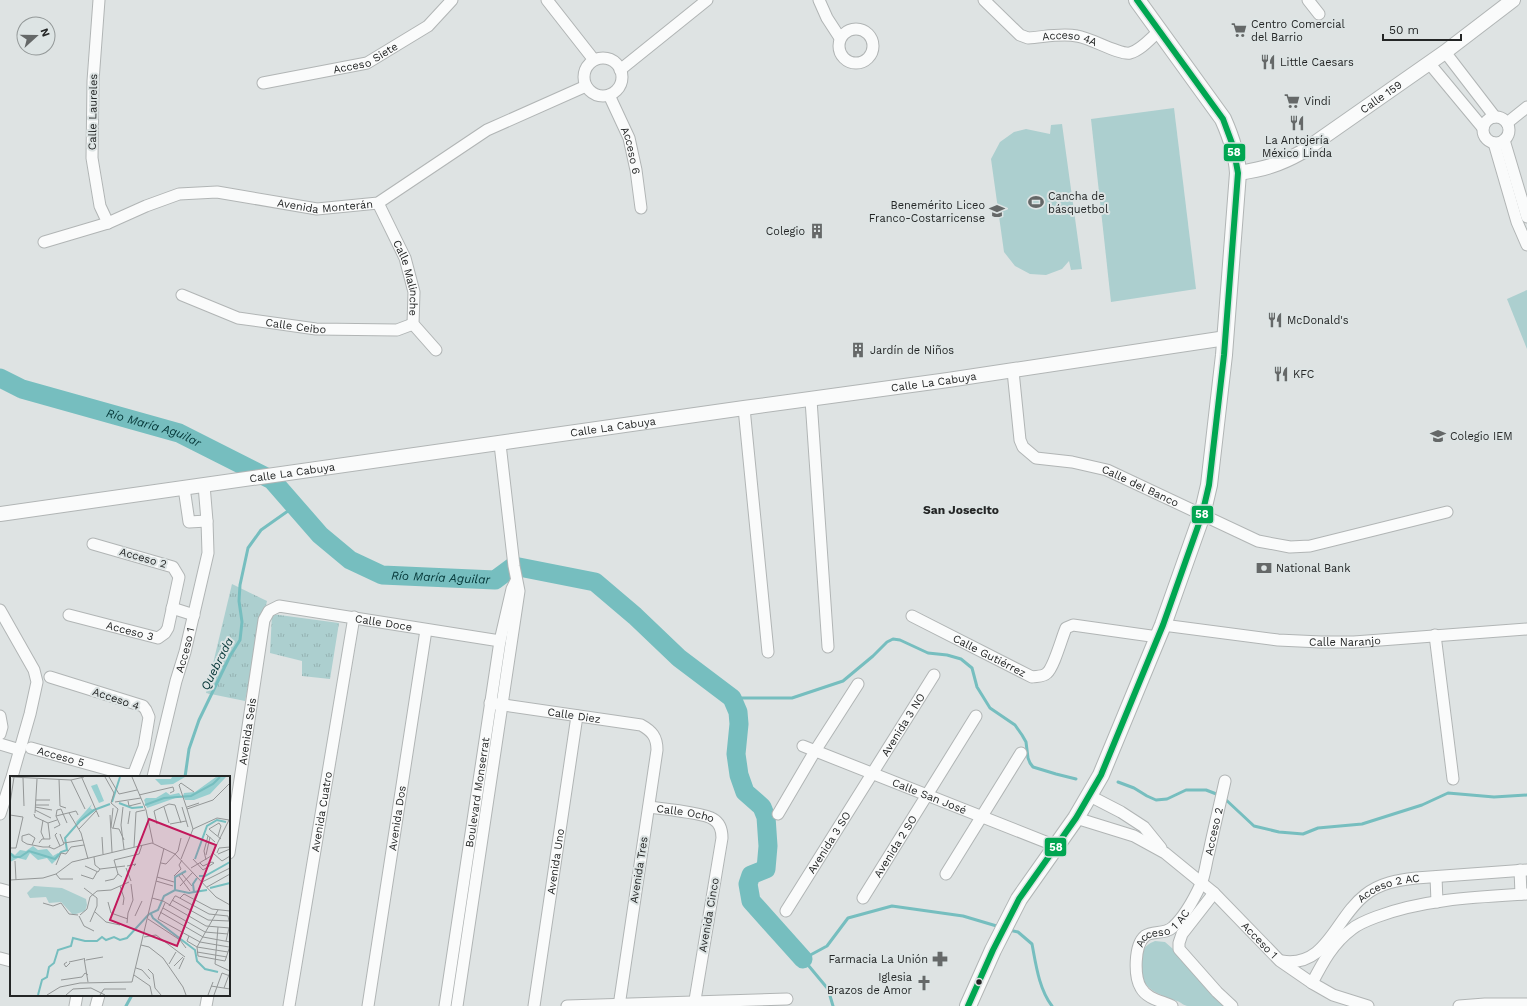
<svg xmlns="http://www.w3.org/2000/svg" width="1527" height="1006" font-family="'Work Sans',sans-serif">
<defs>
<pattern id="park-tufts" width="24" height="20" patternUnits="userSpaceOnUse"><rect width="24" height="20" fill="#accfcf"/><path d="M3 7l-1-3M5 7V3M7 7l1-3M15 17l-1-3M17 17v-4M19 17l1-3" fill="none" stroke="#94b2b2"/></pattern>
</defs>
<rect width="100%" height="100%" fill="#dee3e3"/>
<g fill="#accfcf">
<polygon points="1174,108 1196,289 1111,302 1091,119"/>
<polygon points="1062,124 1082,269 1071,270 1069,261 1062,269 1046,275 1030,274 1015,266 1004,252 991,159 1000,142 1014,132 1026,129 1050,134 1051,125"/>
<polygon points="1527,290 1527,349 1507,299"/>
<path d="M1155 941 1165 942 1173 949 1205 987 1225 1006C1213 1006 1200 1006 1188 1006 1184 1006 1181 1002 1177 1001 1157 994 1138 988 1141 962 1143 950 1143 946 1155 941Z"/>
</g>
<g fill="url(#park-tufts)">
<polygon points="232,584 267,601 245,701 206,693"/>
<polygon points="272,614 339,623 330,679 302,676 302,661 270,653"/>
</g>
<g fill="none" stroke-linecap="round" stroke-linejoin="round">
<g stroke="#76bebf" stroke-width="3">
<polyline points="732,698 792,698 843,681 873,656 887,642 893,639 900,640 928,653 947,655 961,659 972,668 977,687 990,708 1015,725 1022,735 1026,742 1028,758 1030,763 1033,767 1056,774 1076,779"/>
<polyline points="185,777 189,749 199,720 230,656 240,640 242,622 239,601 240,585 248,548 261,530 295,506"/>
<polyline points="1118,782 1134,788 1147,796 1156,800 1167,799 1186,790 1206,790 1219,795"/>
<polyline points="1224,798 1254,826 1279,832 1303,834 1318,828 1362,824 1422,805 1448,793 1494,797 1527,795"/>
<path d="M1009 930 1018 932 1032 944C1036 965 1039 989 1052 1006"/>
<polyline points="126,1006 132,995"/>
<polyline points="833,1006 828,989 803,959 827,946 848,918 892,906 963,916 1000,927"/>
</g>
<path stroke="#76bebf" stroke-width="19" id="s1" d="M0 378 22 389 179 433 272 480 320 535 350 560 382 575 495 580 514 566 595 582 635 616 679 658 732 698 738 712 739 724 736 754 739 775 745 792 762 807 766 817 768 846 766 869 751 875 748 884 751 901 803 959"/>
<defs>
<g id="minor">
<polyline points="99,0 93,81 92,158 100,206 108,223"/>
<polyline points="547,0 594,60"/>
<polyline points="819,0 827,18 840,38"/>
<path id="s2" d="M984 0 1020 35 1028 38C1044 37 1061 33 1077 36 1091 38 1119 55 1130 53 1141 50 1151 38 1159 31"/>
<polyline points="1308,0 1319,14"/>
<circle cx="856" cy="46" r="17"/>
<polyline points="1445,52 1495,117"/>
<circle cx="603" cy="77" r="19"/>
<polyline points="1429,63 1483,128"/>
<polyline points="620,70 707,0"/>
<path id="s3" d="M263 83 367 63 428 26 452 0"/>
<path id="s4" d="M609 95 629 138 636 170 641 208"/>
<circle cx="1496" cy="130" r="13"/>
<polyline points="1507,123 1527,107"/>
<polyline points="1504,140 1527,217"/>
<polyline points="1494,143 1517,222 1527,245"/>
<path id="s5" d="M378 203 405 258 414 292 413 324 436 350"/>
<path id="s6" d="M44 242 108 223 146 206 179 194 217 192 317 209 378 203 487 130 586 86"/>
<path id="s7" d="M182 295 238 318 316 329 397 330 413 324"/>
<path id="s8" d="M1013 371 1020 440 1023 447 1036 458 1072 462 1107 470 1258 541 1290 547 1310 546 1447 512"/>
<polyline points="811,400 828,647"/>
<polyline points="744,408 768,652"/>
<polyline points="184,488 189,522 207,521"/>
<polyline points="172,608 194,615"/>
<polyline points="0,610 34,670 37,682 30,714 12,777"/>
<path id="s9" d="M69 615 158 638 165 633 168 628 179 577 173 567 93 544"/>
<path id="s10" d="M912 616 1032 677C1037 676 1043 677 1047 673 1054 667 1062 637 1066 628L1073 625 1158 637"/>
<path id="s11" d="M1163 625 1278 640 1321 642H1354L1527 629"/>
<polyline points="1435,635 1453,779"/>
<path id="s12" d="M490 703 641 725C652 731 657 737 657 750L619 1006"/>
<polyline points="0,716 2,727 0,734"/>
<polyline points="0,744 20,750"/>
<path id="s13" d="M803 746 1056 846"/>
<path id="s14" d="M31 748 128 775 134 773 144 747 149 717 146 710 143 706 50 677"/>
<path id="s15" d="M153 777 176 681 185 652 208 553 207 521 204 485"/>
<polyline points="1090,796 1121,812 1144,827 1161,848"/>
<path id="s16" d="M649 807C662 809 705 813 713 819 720 823 722 830 722 838L694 1006"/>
<polyline points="0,814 11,780"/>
<polyline points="778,814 815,751 858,684"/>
<path id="s17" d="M1076 818 1134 836 1165 853 1214 893 1280 961 1312 983 1333 995 1368 1006"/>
<path id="s18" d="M229 853 264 620 269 611 279 606 500 641"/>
<polyline points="1520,870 1521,894"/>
<polyline points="946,874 1021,753"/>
<polyline points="1436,877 1437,902"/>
<polyline points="0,889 11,892"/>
<polyline points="1214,893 1182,934 1179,943 1179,949 1217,992 1232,1006"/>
<path id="s19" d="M863 898 976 716"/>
<path id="s20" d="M786 911 934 675"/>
<polyline points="0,958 11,961"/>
<path id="s21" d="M1282 961C1327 968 1335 918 1365 895 1380 883 1398 880 1416 878L1527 870"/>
<path d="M1312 983C1323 962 1333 943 1352 929 1358 924 1368 920 1376 917 1424 899 1477 897 1527 894"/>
<polyline points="75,1006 77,995"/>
<polyline points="96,1006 99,995"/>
<polyline points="206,1006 208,995"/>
<path id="s22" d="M289 1006 354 617"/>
<path id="s23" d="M368 1006 426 630"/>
<path id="s24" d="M445 1006 500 641 512 589 516 581"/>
<polyline points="457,1006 519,591 514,566 500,444"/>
<path id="s25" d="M534 1006 577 716"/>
<polyline points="567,1006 787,999"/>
<path id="s26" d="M1172 1006C1162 1001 1147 999 1141 988 1134 977 1134 945 1145 936 1153 930 1165 935 1173 927 1185 916 1194 899 1201 884 1205 875 1206 862 1209 852 1214 828 1220 804 1225 781"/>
<polyline points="1459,1006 1485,1004 1527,1004"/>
</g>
<g id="tertiary">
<path id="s27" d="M1238 173C1264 169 1279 165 1302 152L1445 52 1513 0"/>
<path id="s28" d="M0 514 744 408 948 380 1226 338"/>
</g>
<path id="secondary" d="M968 1006 993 950 1019 899 1076 818 1101 775 1163 625 1202 515 1209 485 1224 355 1238 173C1237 154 1231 137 1223 119L1137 0"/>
</defs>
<use href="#minor" stroke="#b1b5b5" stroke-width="13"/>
<use href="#tertiary" stroke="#b1b5b5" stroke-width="16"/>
<use href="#secondary" stroke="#b1b5b5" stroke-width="18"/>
<use href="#minor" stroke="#fafbfb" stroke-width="11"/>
<use href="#tertiary" stroke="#fafbfb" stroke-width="14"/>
<use href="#secondary" stroke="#fafbfb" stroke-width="16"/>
<defs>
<polyline id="bus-1" points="968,1006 993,950 1019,899 1076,818 1101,775 1163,625 1202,515 1209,485 1224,355 1238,173 1233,146 1223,119 1137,0"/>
</defs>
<use href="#bus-1" stroke="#dde4e4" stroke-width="9"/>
<use href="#bus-1" stroke="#00a651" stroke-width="6"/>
</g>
<defs>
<symbol id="supermarket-bare" viewBox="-9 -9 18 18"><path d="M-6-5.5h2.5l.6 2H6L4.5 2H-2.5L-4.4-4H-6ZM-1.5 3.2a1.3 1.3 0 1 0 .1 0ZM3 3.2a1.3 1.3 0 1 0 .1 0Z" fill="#656868" stroke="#dde4e4" stroke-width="2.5" paint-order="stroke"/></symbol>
<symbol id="restaurant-bare" viewBox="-9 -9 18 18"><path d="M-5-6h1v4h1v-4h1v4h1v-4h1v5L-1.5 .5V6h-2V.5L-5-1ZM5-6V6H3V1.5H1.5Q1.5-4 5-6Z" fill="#656868" stroke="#dde4e4" stroke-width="2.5" paint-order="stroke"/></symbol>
<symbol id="stadium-bare" viewBox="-9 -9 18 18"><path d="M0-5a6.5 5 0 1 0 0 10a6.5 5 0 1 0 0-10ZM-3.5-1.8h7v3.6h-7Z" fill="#656868" stroke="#dde4e4" stroke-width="2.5" paint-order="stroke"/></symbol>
<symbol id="school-bare" viewBox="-9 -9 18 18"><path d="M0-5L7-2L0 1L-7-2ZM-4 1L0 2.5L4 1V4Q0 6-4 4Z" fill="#656868" stroke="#dde4e4" stroke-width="2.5" paint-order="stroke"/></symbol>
<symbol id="building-bare" viewBox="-9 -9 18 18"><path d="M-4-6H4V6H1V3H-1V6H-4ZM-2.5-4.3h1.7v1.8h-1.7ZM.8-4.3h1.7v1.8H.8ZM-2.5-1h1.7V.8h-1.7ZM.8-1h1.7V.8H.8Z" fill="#656868" stroke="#dde4e4" stroke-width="2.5" paint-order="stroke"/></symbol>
<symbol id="bank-bare" viewBox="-9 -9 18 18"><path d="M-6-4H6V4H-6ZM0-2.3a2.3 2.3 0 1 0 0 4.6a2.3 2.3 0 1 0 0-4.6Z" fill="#656868" stroke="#dde4e4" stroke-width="2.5" paint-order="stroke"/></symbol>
<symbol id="pharmacy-bare" viewBox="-9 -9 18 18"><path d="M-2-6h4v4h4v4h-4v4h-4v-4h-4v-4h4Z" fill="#656868" stroke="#dde4e4" stroke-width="2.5" paint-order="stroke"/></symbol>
<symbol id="church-bare" viewBox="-9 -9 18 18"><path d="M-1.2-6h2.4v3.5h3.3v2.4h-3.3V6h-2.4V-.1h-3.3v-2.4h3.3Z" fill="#656868" stroke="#dde4e4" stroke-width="2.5" paint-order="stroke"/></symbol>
</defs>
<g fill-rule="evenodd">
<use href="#supermarket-bare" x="1228" y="19" width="22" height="22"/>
<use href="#restaurant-bare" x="1257" y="51" width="22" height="22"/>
<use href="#supermarket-bare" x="1281" y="90" width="22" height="22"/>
<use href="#restaurant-bare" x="1286" y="112" width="22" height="22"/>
<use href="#stadium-bare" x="1025" y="191" width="22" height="22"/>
<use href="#school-bare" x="986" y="200" width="22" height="22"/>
<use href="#building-bare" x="806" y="220" width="22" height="22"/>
<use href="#restaurant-bare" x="1264" y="309" width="22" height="22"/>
<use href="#building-bare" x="847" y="339" width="22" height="22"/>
<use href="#restaurant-bare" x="1270" y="363" width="22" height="22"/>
<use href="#school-bare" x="1427" y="425" width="22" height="22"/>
<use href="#bank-bare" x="1253" y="557" width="22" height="22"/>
<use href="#pharmacy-bare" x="929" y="948" width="22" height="22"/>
<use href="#church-bare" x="913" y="972" width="22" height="22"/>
</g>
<circle fill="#242626" stroke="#dde4e4" stroke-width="1.5" cx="979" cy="982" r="3.5"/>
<g text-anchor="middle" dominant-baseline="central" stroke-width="4" stroke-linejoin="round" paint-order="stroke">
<g font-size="11" fill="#242626" stroke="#dde4e4" text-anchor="start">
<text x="1251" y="24">Centro Comercial<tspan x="1251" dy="13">del Barrio</tspan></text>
<text x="1280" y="62">Little Caesars</text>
<text x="1304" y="101">Vindi</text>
<text x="1297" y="140" text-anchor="middle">La Antojería<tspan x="1297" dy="13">México Linda</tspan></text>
<text x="1048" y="196">Cancha de<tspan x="1048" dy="13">básquetbol</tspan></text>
<text x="985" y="205" text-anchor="end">Benemérito Liceo<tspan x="985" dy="13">Franco-Costarricense</tspan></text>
<text x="805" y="231" text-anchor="end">Colegio</text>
<text x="1287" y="320">McDonald's</text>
<text x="870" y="350">Jardín de Niños</text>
<text x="1293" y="374">KFC</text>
<text x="1450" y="436">Colegio IEM</text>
<text x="1276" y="568">National Bank</text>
<text x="928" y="959" text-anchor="end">Farmacia La Unión</text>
<text x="912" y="977" text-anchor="end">Iglesia<tspan x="912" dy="13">Brazos de Amor</tspan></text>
</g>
<g font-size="11" fill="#242626" stroke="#dde4e4">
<text stroke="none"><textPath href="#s2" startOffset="101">Acceso 4A</textPath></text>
<text stroke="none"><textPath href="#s3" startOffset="106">Acceso Siete</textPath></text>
<text stroke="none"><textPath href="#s27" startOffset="164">Calle 159</textPath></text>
<text transform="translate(93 112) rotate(-89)">Calle Laureles</text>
<text stroke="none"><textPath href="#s4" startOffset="60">Acceso 6</textPath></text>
<text stroke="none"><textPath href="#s6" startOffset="291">Avenida Monterán</textPath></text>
<text stroke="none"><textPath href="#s5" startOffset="81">Calle Malinche</textPath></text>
<text stroke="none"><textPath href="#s7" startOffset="119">Calle Ceibo</textPath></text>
<text stroke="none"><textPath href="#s28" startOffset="943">Calle La Cabuya</textPath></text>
<text stroke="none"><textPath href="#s28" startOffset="619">Calle La Cabuya</textPath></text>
<text stroke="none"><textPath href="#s28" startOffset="295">Calle La Cabuya</textPath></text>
<text stroke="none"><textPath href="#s8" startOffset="203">Calle del Banco</textPath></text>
<text transform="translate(143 558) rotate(16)">Acceso 2</text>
<text stroke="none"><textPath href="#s18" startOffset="363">Calle Doce</textPath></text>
<text stroke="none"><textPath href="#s9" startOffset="63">Acceso 3</textPath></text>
<text stroke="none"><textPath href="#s11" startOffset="183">Calle Naranjo</textPath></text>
<text stroke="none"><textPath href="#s15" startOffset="131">Acceso 1</textPath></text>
<text stroke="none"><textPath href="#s10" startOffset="87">Calle Gutiérrez</textPath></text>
<text transform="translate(116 699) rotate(19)">Acceso 4</text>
<text stroke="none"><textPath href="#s12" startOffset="85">Calle Diez</textPath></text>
<text stroke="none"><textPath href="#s20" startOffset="220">Avenida 3 NO</textPath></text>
<text stroke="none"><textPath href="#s18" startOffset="123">Avenida Seis</textPath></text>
<text stroke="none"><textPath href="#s14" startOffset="31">Acceso 5</textPath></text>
<text stroke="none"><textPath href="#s24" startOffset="216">Boulevard Monserrat</textPath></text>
<text stroke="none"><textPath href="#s13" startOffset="136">Calle San José</textPath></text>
<text stroke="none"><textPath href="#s22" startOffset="197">Avenida Cuatro</textPath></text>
<text stroke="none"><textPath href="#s16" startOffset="37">Calle Ocho</textPath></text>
<text stroke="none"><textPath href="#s23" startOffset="190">Avenida Dos</textPath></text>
<text stroke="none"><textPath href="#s26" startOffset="227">Acceso 2</textPath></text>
<text stroke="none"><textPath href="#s20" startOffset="81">Avenida 3 SO</textPath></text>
<text stroke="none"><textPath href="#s19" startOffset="61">Avenida 2 SO</textPath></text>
<text stroke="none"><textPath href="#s25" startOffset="146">Avenida Uno</textPath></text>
<text transform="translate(639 870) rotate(-81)">Avenida Tres</text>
<text stroke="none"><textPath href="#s21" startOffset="137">Acceso 2 AC</textPath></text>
<text transform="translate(709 915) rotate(-80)">Avenida Cinco</text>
<text stroke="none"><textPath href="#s26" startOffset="111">Acceso 1 AC</textPath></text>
<text stroke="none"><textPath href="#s17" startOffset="225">Acceso 1</textPath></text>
</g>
<g font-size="12" font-style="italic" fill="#033536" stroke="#dde4e4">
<text stroke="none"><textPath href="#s1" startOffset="162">Río María Aguilar</textPath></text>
<text stroke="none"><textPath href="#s1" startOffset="498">Río María Aguilar</textPath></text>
<text transform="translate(217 664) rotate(-63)">Quebrada</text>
</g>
<g font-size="12" font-weight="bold" fill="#242626" stroke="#dde4e4">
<text x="961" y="510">San Josecito</text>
</g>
</g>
<g transform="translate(10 776)">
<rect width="220" height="220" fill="#dee3e3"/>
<path d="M24 110 52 112 76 123 77 129 75 135 63 139 51 126 39 127 36 121 20 122 17 117Z" fill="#accfcf"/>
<path d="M162 1H175L163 8 151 9 145 3H161ZM206 1H216L200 18 184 24H175L173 20 174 17 185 16ZM87 8 94 25 89 27 81 10ZM156 16 160 19 169 17 171 20 137 32 134 24 136 22H146ZM82 28 80 32 85 35 67 48 66 46ZM23 70 28 74 37 73 43 80 48 77 50 80 42 88 37 82 28 84 20 77 16 84 8 82 0 86V76L5 79 10 74 16 75Z" fill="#97cfd0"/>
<path fill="none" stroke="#76bebf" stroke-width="2" d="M102 26 110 1M109 27 122 32 133 31M135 29 154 22 181 20 203 8 210 1M0 77 4 81H10L19 75 45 83 51 76 57 74 55 62 70 45 84 34 100 28M185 83 197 50 207 44 216 46M189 100H195L220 86M187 102 183 108 184 116 197 114M200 112 220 107M165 114V101L176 95M141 138 143 142 185 174 187 185 195 193 208 196M28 219 32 204 37 201 39 191 44 187 48 174 61 170 63 162 75 165H87L92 161 96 164 104 161 110 164 117 162 139 138 148 134 154 120 165 114 179 117 184 116"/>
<path fill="none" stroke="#949797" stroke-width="1" d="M2 1 61 4 74 1M95 1 104 17 101 27 108 33 103 52M99 1 109 18 127 14M122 1 136 34 143 67M13 2 14 30M72 2 89 41M49 3 50 30 56 32M61 4 75 33M129 19 163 11 164 15 160 17M26 24H40M118 25 119 30 131 27M105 26 131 22M0 28 4 1M25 29H39M165 29 171 47M25 31 42 34M113 31 111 49 114 73M154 31 159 47M172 31 178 51M177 31 189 27M177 33 169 9 171 7 184 16M25 34 41 42M144 35 159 28 165 29M144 35 147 48M25 37 27 3M59 37 71 57 78 83M24 38 25 41 38 47 47 44M0 39 13 41 6 72H0M100 39 102 76M46 40 66 35 68 39M33 44 31 56 34 63M118 48 120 35M160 48 176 45M44 52 50 49 46 40 47 34 51 33 57 47M101 52 103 32M102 52 109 53 114 64M69 53 86 35M183 53 207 42 219 44M47 57 45 59 50 70M196 58 205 66M208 60 211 50 209 47 199 53 200 54 211 63M92 61 93 78M29 67 32 63H40L38 47M54 67 73 64M22 69 25 62 19 58 12 60V65L17 68 33 71H39L40 69M39 71 44 73 54 68 50 58M124 71 126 36 135 34M203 77 212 85 220 80M207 77 209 72 220 71M208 78 220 73M196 79 200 61M84 81 85 89 90 93 115 90M171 83 183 53 177 33 203 24 220 7M183 83 193 94 204 87 202 86 193 90 190 87M196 84 194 75 198 60M5 85 6 104M151 87 156 88 168 75 171 62M46 89 51 77 56 78 61 71 74 69M75 90 88 96 90 93M117 90 126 88 124 90M116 92 121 105M181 92 201 80 219 44M46 98 50 103H63M172 98 182 110M71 99 83 103 87 96M164 100 171 93 169 89 172 84M169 100 180 115M112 101 108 98 104 84 129 78 132 69M147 101 164 106M0 104 33 102 46 98 62 86 142 67 165 78 206 121 220 129M95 105 104 103 108 98M146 105 163 110M192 106 220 92M110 110 114 122 113 129M170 110 183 96M197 111 220 98M74 112 87 122V130L80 146M142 122 153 125 196 150 220 152M170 122 174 118 202 133 220 135M98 126 101 137 118 143M33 127 43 130 51 127 59 138 68 139M155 127 148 143 190 166 219 171M159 130 165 120H166L199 138 218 140 219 145 198 144 162 124M153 132 195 156 218 158M208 134 187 171 188 180 215 185 220 170M85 136 96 146 110 149M150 136 193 161 220 166M70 139 77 133 80 121 87 115 101 114 119 106M69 140 74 150 84 155M125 140 132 125M138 143 170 164 176 172M117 147 118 137 123 124 121 108M208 151 205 188 220 195M179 160 177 165 187 171 218 176M134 161 146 159 175 181M171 161 186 118M216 165 219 152M131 169 139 171 153 182 173 211 176 219M187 176 217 181M76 184 93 181M75 185 74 182 78 206M57 186 54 188 56 191 60 187M59 186 73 183M159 188 166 176M164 190 173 181M126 192 132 194 140 203M138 193 143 198 145 212 151 219M169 193 174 182M124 199 140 210 142 219M51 204 72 201 75 197 78 199M201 210 220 213M214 212 220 196M37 219 50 211 70 207 122 206 154 72M56 219 63 213 81 212 95 219M90 219 94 213H116M198 219 203 206M204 219 212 197 220 200"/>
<path fill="#c2185b" fill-opacity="0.15" stroke="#c2185b" stroke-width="2" d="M139 43 206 69 167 170 100 144Z"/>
<rect width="220" height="220" fill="none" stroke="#242626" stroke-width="2"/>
</g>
<g stroke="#dde4e4" stroke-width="1.5">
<rect x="1223" y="143" width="23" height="19" rx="4" fill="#00a651"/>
<rect x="1191" y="505" width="23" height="19" rx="4" fill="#00a651"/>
<rect x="1044" y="837" width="23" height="20" rx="4" fill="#00a651"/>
</g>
<g font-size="11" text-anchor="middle" font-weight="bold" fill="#fff">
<text x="1234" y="156">58</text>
<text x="1202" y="518">58</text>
<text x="1056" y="851">58</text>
</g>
<g transform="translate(36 36) rotate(69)"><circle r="19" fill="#dde4e4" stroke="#939898"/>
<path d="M0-3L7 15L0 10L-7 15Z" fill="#656868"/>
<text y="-6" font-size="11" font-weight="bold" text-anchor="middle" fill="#242626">N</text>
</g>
<path d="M1383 34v6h78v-6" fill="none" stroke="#242626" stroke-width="2"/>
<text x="1389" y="34" font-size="12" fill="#242626" stroke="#dde4e4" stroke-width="3" paint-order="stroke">50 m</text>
</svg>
